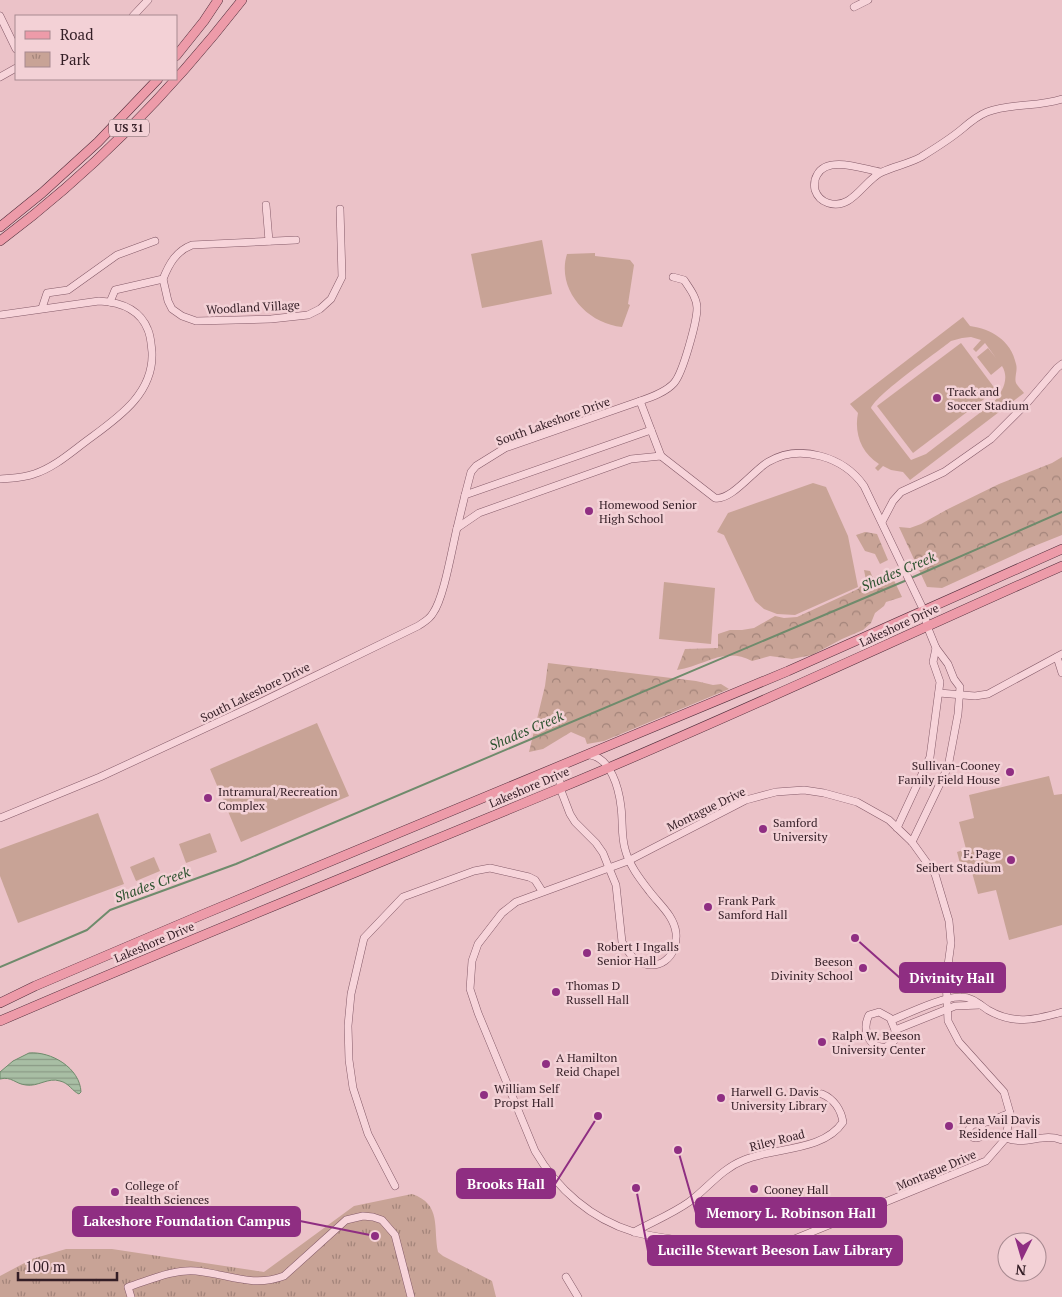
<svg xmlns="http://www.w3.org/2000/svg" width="1062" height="1297" font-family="'PT Serif',serif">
<defs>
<pattern id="forest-crowns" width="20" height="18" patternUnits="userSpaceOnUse" patternTransform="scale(1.25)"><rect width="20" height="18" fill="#c8a396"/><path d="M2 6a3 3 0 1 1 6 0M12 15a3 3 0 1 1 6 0" fill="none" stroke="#a3847a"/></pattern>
<pattern id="park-tufts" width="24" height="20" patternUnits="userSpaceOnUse" patternTransform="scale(1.25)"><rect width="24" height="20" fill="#c8a396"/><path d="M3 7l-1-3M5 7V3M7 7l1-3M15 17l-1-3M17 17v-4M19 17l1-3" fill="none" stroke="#a3847a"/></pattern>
<pattern id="water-rules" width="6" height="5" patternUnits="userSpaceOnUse" patternTransform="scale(1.25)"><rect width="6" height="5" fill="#a8bea4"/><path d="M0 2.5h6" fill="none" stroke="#8a9a85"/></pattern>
</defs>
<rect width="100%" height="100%" fill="#ebc2c8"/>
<g fill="#c8a396" fill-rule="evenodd">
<polygon points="542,240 552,294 482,308 471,254"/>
<path d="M595 253V256L630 260 634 265 628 304 630 305 622 327C587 324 556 289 567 254Z"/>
<path d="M963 317 970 326C991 329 1011 340 1016 364 1018 370 1014 378 1016 383 1018 387 1022 390 1024 393L910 480 903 472 891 470 883 466 878 471 875 468 879 464C861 453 854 433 858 413L850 404ZM971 337 981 340 973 349 976 352 985 343 996 358 988 348 977 357 991 375 1002 366C1010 379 1002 392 994 402L926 454 911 460 871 408C878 393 935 354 951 341L962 338Z"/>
<polygon points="961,343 996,390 913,453 877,406"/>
<polygon points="813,483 826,487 848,536 858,587 795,615 777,614 764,609 755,601 724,535 717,532 728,513"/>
<polygon points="664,582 715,588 711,644 659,639"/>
<polygon points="317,723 349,796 241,842 210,769"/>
<polygon points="1049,776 1054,795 1062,794 1062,925 1009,940 996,890 978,894 971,869 962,871 957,852 966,849 959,822 974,818 969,795"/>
<polygon points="98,813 124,884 18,923 0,876 0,849"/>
<polygon points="210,833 217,852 186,863 179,844"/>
<polygon points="154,857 160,871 136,881 130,867"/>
</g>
<g fill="url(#forest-crowns)">
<polygon points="1062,457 1062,535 1027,549 942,588 927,587 899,527 910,528 921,524 948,509 999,484 1052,463"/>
<polygon points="865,532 877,534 888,560 880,564 875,554 865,551 856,535"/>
<path d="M864 570 870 571 873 578 891 574 902 597 886 602 884 606 875 613 871 623 863 630 842 639 812 655 792 659 770 656 752 661C724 646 705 666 677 670L685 649 718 648V634L730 630H742L754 628 775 616 784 618 797 617 858 589 866 580Z"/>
<polygon points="548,663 696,681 713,685 721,684 729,689 604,741 587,744 585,738 571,732 543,749 529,752 545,686"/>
</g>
<path fill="url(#park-tufts)" d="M412 1194C442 1204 433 1228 438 1252L443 1256 492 1281 496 1297H0V1276L32 1259 66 1249H112L264 1272 354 1206Z"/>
<path fill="url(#water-rules)" stroke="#6f8b6c" d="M29 1053C51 1051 80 1068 81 1092L79 1094C72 1091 69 1083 60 1081 48 1077 38 1087 26 1085 15 1084 12 1076 0 1079V1072L13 1061Z"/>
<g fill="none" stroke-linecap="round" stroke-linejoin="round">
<g stroke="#6f8b6c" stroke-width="2">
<polyline points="911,578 1062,512"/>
<polyline points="0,967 87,930 110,910 236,864 907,580"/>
</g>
<defs>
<g id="minor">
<polyline points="854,7 868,0"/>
<polyline points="0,16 16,49"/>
<polyline points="133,16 148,0"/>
<polyline points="0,77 16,68"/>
<path d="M880 172C863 169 827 155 817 175 814 180 814 185 815 190 817 196 822 201 828 203 852 211 864 180 882 172 895 166 908 164 921 157 934 149 950 139 962 129 970 122 977 116 987 112 1011 103 1038 107 1062 99"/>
<polyline points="266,205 269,241"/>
<polyline points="163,279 168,301 172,309 182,316 196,321 271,319 308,315 320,309 331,299 342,277 340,209"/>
<path d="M110 302 115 290 163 279C169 264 176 251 192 245L296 240"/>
<polyline points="42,308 47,293 68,290 117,255 155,241"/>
<path d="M0 315 99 301C120 302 140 309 148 330 151 337 151 344 152 352 154 395 116 419 85 442 69 454 53 468 34 474 24 478 11 478 0 479"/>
<path d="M640 401C652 397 666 392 674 383 683 373 697 321 697 308 697 298 690 289 684 280L673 277"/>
<polyline points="465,495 471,472 476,466 505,448 640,401 661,456"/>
<polyline points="882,522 893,501 901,492 944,472 991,439 1027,403 1057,368 1062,364"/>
<polyline points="457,528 465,495 651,430"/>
<polyline points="1057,657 1062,673"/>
<polyline points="939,693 975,696 988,694 1062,654"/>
<path d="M566 764 560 777V788L570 814 575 822 596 843 603 853 609 868 616 885 622 942C626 948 630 956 636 960 658 974 678 957 676 933 674 916 660 905 650 892 640 879 629 865 625 849 621 835 623 822 621 807 619 789 611 758 590 755"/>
<path d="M804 790 824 793 857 802 889 820 912 842 935 874 949 921 951 943 946 980 948 1021 959 1042 1004 1092 1010 1113 1006 1138 986 1161 770 1249C744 1252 719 1246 694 1242 674 1239 653 1237 634 1232 591 1219 557 1189 535 1151L478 1013 470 989 472 961 478 944 502 913 516 902 628 861 746 800 776 792Z"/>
<path d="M0 818 100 777 253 706 418 626C424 622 430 619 433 613 444 598 452 548 457 528L479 513 631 459 661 456 715 498C731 501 754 470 768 462 800 443 844 457 864 486L924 611 927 626 936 648 948 664 954 679 960 687 958 714 948 767 912 842"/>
<polyline points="897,828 930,757 940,682 933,662 936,648"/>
<path d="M879 1012 890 1018 895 1030 894 1041 886 1047C868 1049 862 1029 869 1015Z"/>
<path d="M892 1020C909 1013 944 996 961 997 972 997 979 1004 988 1010 1014 1025 1034 1020 1062 1012"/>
<polyline points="895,1030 955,1006 980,1005"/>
<polyline points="977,1124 991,1121 1010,1113"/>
<circle cx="976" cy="1131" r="7"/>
<path d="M1006 1138C1026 1146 1043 1132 1062 1140"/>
<polyline points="395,1186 368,1134 353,1088 349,1060 348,1026 351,994 364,938 403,897 474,871 490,868 529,877 535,880 542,891"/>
<path d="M634 1232C652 1222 672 1214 689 1202 708 1188 721 1169 744 1160 774 1147 823 1152 843 1122 841 1110 834 1099 822 1094"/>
<polyline points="566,1277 578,1297"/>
<path d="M131 1297 128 1287C150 1280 173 1269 196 1271 228 1274 252 1288 284 1276L346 1220 363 1216 373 1217 382 1220 395 1235 411 1297"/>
</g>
<g id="major">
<polyline points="176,56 204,21 218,0"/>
<polyline points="0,227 42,193 98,142 158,79"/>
<path d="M0 241C91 173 172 90 242 0"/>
<polyline points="0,1003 35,986 204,914 788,671 1062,549"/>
<path d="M0 1021C185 941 372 866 558 789 728 719 894 640 1062 566"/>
</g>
</defs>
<use href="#minor" stroke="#845a68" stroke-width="8"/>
<use href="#major" stroke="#522e3c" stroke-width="10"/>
<use href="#minor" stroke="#f7d4da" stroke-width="7"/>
<use href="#major" stroke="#ed9ba9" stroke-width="9"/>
</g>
<g fill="#8f2e82" stroke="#f3d1d6" stroke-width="2">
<circle cx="937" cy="398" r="5"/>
<circle cx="589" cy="511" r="5"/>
<circle cx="1010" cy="772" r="5"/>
<circle cx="208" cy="798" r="5"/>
<circle cx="763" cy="829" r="5"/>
<circle cx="1011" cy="860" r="5"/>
<circle cx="708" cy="907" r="5"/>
<circle cx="587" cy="953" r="5"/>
<circle cx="863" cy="968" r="5"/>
<circle cx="556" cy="992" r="5"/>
<circle cx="822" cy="1042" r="5"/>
<circle cx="546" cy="1064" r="5"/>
<circle cx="484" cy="1095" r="5"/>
<circle cx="721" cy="1098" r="5"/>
<circle cx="949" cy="1126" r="5"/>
<circle cx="754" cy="1189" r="5"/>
<circle cx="115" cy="1192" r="5"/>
</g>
<g text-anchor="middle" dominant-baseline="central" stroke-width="5" stroke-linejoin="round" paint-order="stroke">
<rect fill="#f3d1d6" stroke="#6d545b" stroke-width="1" x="109" y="119.5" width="40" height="17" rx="4"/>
<g font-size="11" font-weight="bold" fill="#341e26">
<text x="129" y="128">US 31</text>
</g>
<g font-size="12" fill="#341e26" stroke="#f3d1d6">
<text transform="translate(253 307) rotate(-3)">Woodland Village</text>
<text transform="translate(553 421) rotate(-20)">South Lakeshore Drive</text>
<text transform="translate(899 625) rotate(-25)">Lakeshore Drive</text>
<text transform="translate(255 692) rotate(-26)">South Lakeshore Drive</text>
<text transform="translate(529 787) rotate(-23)">Lakeshore Drive</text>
<text transform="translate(706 809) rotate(-26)">Montague Drive</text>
<text transform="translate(154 942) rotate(-23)">Lakeshore Drive</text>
<text transform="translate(777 1140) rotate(-14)">Riley Road</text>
<text transform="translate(936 1170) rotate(-23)">Montague Drive</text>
</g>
<g font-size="12" fill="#341e26" stroke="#f3d1d6" text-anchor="start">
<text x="947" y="391">Track and<tspan x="947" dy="14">Soccer Stadium</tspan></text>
<text x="599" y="504">Homewood Senior<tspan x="599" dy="14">High School</tspan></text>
<text x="1000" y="765" text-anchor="end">Sullivan-Cooney<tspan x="1000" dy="14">Family Field House</tspan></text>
<text x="218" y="791">Intramural/Recreation<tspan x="218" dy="14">Complex</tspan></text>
<text x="773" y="822">Samford<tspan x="773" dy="14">University</tspan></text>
<text x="1001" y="853" text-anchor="end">F. Page<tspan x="1001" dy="14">Seibert Stadium</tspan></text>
<text x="718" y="900">Frank Park<tspan x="718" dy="14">Samford Hall</tspan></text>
<text x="597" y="946">Robert I Ingalls<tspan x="597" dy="14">Senior Hall</tspan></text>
<text x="853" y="961" text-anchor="end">Beeson<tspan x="853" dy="14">Divinity School</tspan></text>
<text x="566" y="985">Thomas D<tspan x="566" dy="14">Russell Hall</tspan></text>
<text x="832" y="1035">Ralph W. Beeson<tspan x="832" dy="14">University Center</tspan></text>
<text x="556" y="1057">A Hamilton<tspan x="556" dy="14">Reid Chapel</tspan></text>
<text x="494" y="1088">William Self<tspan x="494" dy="14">Propst Hall</tspan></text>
<text x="731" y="1091">Harwell G. Davis<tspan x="731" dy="14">University Library</tspan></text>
<text x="959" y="1119">Lena Vail Davis<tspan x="959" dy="14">Residence Hall</tspan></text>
<text x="125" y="1185">College of<tspan x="125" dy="14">Health Sciences</tspan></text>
<text x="764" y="1189">Cooney Hall</text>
</g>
<g font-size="14" font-style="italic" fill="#2e5330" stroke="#f3d1d6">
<text transform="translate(898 571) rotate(-23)">Shades Creek</text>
<text transform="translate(526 730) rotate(-23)">Shades Creek</text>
<text transform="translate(152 884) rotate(-20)">Shades Creek</text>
</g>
</g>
<path fill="none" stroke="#8f2e82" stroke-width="2" d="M855 938L900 978M598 1116L555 1184M678 1150L696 1213M375 1236L300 1221M636 1188L648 1251"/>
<g fill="#8f2e82" stroke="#f3d1d6" stroke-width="2">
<circle cx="855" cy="938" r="5"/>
<circle cx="598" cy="1116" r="5"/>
<circle cx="678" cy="1150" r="5"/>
<circle cx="375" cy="1236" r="5"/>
<circle cx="636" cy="1188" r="5"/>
</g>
<g fill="#8f2e82" stroke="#8f2e82" stroke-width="2">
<rect x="900" y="963" width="105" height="29" rx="5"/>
<rect x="457" y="1169" width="98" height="29" rx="5"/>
<rect x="696" y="1198" width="190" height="29" rx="5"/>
<rect x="73" y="1207" width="227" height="29" rx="5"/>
<rect x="648" y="1236" width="254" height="29" rx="5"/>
</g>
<g font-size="14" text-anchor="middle" font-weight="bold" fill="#fff">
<text x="952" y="983">Divinity Hall</text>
<text x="506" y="1189">Brooks Hall</text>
<text x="791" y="1218">Memory L. Robinson Hall</text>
<text x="187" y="1226">Lakeshore Foundation Campus</text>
<text x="775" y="1255">Lucille Stewart Beeson Law Library</text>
</g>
<rect x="15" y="15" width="162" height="65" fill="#f3d1d6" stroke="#a78990"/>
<rect x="25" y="31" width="25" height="8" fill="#ed9ba9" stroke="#a78990"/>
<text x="60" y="40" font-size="15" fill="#341e26">Road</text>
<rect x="25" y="52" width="25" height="15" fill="url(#park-tufts)" stroke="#a78990"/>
<text x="60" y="65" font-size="15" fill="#341e26">Park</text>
<g transform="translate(1022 1257) rotate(185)"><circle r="24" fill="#f3d1d6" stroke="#a78990"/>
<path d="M0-4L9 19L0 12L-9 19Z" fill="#8f2e82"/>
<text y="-8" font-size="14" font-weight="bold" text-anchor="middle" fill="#341e26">N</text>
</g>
<path d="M18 1272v8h99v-8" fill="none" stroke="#341e26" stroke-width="2.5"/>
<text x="25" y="1272" font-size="15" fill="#341e26" stroke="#f3d1d6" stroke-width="4" paint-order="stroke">100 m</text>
</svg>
